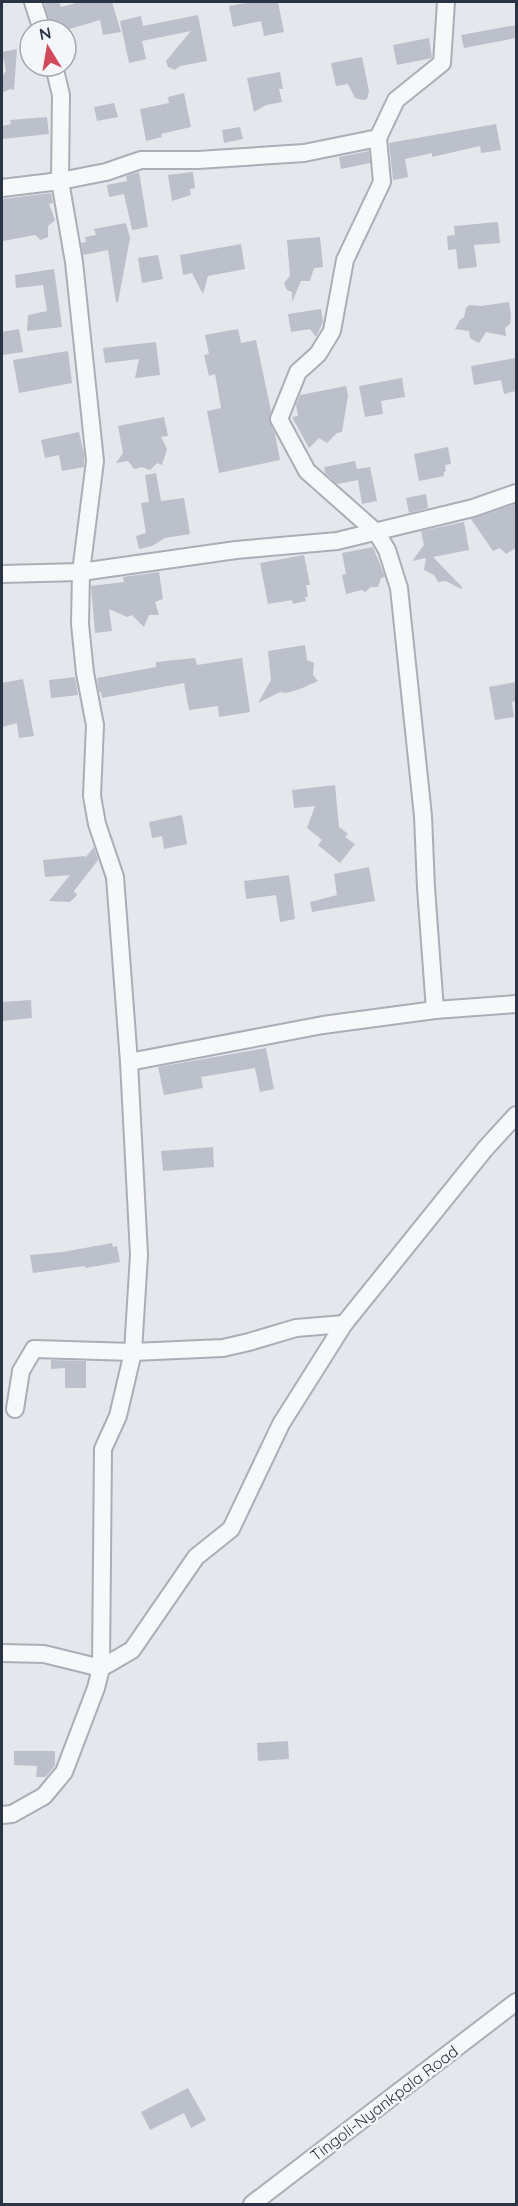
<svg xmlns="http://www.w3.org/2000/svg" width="518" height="2206" font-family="Quicksand,sans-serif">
<rect width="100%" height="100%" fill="#e4e7ec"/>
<g fill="#bbc0ca">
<polygon points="44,2 59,2 61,7 80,2 112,2 121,32 103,35 100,20 66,30 52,30"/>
<polygon points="251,2 278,2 284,32 264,36 261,21 233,27 229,6"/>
<polygon points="198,15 207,61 180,66 175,70 168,67 166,61 191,31 142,41 146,59 129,63 120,21 141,16 143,26"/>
<polygon points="516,25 516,38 464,48 461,35"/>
<polygon points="429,38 432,58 397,65 393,45"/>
<polygon points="17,49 14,90 10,89 2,93 2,77 6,71 2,52"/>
<polygon points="362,57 369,91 367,99 363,100 355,98 348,84 336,86 331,63"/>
<polygon points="280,72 283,89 279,89 282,102 266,105 254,112 247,78"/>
<polygon points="184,93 191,127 161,134 162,137 146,141 140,109 169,103 168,97"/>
<polygon points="114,103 118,117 97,121 94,107"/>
<polygon points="47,117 49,134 2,139 2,126 11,124 10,120"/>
<polygon points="496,124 501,150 481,153 480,146 432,157 432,153 405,159 408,177 393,180 389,143"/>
<polygon points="240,127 243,139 224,143 222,130"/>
<polygon points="369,151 370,163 341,169 339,157"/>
<polygon points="139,172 148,227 132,230 124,194 109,197 107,185 127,181 126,176"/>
<polygon points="193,172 195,188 190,189 191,195 172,201 168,175"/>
<polygon points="51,193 53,203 49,204 55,220 48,226 48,237 41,240 35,235 3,241 2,199"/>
<polygon points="498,222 500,243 474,245 477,267 458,269 456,249 448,250 447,236 455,235 454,226"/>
<polygon points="126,223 130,238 118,302 116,302 108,250 83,255 81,243 86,242 85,237 96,235 94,229"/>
<polygon points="320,237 323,267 314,268 310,281 301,281 292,302 292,292 287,290 284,283 290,276 287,240"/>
<polygon points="241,244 245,269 208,276 203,294 192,273 183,275 180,255"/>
<polygon points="158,255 163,279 142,283 138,258"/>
<polygon points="54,269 62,327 27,331 28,315 47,311 43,285 16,288 15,275"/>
<polygon points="509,302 511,315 510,324 505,328 506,336 486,332 479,343 470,338 469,331 455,329 460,320 464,317 466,308 469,305 481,306"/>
<polygon points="321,309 323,322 316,337 310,329 291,332 288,314"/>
<polygon points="19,329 23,352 2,355 2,332"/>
<polygon points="238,329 241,343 256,340 271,411 269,420 275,434 280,460 219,473 207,411 221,408 215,374 209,376 204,355 209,354 205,335"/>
<polygon points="156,342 160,375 135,378 139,359 105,363 103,348"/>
<polygon points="68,351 72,383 19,393 13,360"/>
<polygon points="515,358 516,391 504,394 501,380 474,385 471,366"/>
<polygon points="402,378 405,397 381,401 383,414 365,417 359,386"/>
<polygon points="346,386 348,395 342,432 337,433 327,443 319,438 309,448 292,417 298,416 296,405 300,395"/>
<polygon points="164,417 168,436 161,437 167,449 162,465 157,463 150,470 142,467 134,469 128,461 116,463 123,453 118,426"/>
<polygon points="79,432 84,454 84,467 62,471 59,455 45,458 41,440"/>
<polygon points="448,447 451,464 445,465 446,471 444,472 444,476 419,481 414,454"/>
<polygon points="355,461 357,469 370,467 377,501 362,504 358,480 337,484 325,473 324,467"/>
<polygon points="156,473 161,501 184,498 190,534 165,538 152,546 139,549 136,536 146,533 141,503 149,502 145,475"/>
<polygon points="426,494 428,508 409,513 406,498"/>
<polygon points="516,504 516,548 506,554 500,548 493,551 471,519"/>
<polygon points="464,522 469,550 433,557 462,587 461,589 446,581 438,582 434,575 424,570 426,558 412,561 424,545 421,531"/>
<polygon points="373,547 385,577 381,578 378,587 371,587 365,592 362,590 346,594 342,575 346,574 342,553"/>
<polygon points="304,555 310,585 306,585 308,597 305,597 306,601 293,604 292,600 268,604 260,563"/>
<polygon points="159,572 163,599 155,602 159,615 149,615 144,627 132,615 127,617 109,609 112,631 95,633 91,586 124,582 123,577"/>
<polygon points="305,645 307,660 314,663 313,675 318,681 300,689 286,693 280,692 258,703 271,680 268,651"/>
<polygon points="195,658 197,665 242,658 250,712 219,717 218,706 189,710 184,683 102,698 101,692 99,692 97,678 156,667 156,662"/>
<polygon points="75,677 78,695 51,698 49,680"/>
<polygon points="23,679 34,736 19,738 17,723 2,727 2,683"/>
<polygon points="516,682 516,701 512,702 514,717 495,720 489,687"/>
<polygon points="335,785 339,827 348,834 345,837 355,844 340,863 318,845 322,840 307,828 315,806 294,808 292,790"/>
<polygon points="182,815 187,844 164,849 162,836 152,838 149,822"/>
<polygon points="94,847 98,860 74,891 77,895 70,902 49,901 70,875 45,877 43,860 85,856 85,858"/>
<polygon points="369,867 375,901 312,912 310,902 337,895 334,874"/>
<polygon points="289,875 295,919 280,922 276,895 246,899 244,881"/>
<polygon points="31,1000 32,1018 2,1021 2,1002"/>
<polygon points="266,1048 274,1089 260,1092 255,1068 201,1077 203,1088 164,1095 158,1067"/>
<polygon points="213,1147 214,1167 163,1171 161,1151"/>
<polygon points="112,1243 113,1247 117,1246 120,1262 85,1268 85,1266 33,1273 30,1255 63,1252"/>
<polygon points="51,1360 86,1361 86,1388 65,1388 65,1368 51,1369"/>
<polygon points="288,1741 289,1759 258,1761 257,1743"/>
<polygon points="14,1751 55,1751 55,1765 46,1777 36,1777 37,1766 14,1765"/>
<polygon points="188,2088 206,2120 191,2128 184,2113 150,2130 141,2112"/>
</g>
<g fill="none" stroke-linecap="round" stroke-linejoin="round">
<defs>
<g id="minor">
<polyline points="33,2 42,30"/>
<polyline points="2,188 60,181 106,172 141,160 198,160 304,153 378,138"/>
<polyline points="2,574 81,572 236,550 337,541 473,508 516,493"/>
<polyline points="435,1010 426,888 423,816 399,588 387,550 377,533 307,471 279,419 298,372 318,354 332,331 345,260 382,182 378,138 396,100 442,63 446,2"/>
<polyline points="129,1062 323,1025 435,1010 516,1004"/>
<polyline points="15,1409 21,1371 34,1349 133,1352 223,1348 249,1342 296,1328 344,1324"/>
<polyline points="2,1653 44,1654 101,1668 103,1449 118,1416 133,1352 139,1255 129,1062 115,877 97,824 92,796 95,725 85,673 80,624 81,572 95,461 74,262 60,181 61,95 54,66"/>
<polyline points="2,1815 12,1814 44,1796 64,1772 96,1688 101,1668 132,1650 196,1557 231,1529 281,1424 344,1324 485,1149 516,1115"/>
<polyline points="252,2204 516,2002"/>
</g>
</defs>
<use href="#minor" stroke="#a9aeb7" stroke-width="20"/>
<use href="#minor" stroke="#f7f8fa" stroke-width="16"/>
</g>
<g text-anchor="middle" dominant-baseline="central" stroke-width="5" stroke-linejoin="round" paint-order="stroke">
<g font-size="16" fill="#2b3445" stroke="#f4f6f9">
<text transform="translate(384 2103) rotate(-37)">Tingoli-Nyankpala Road</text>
</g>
</g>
<rect width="518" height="2206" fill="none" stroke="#2b3445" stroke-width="6"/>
<g transform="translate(48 48) rotate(349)"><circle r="28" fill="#f4f6f9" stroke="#a4a8b1" stroke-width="1.5"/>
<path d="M0-4.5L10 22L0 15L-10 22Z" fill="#d1495b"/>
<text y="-9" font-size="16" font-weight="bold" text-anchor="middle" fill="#2b3445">N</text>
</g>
</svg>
